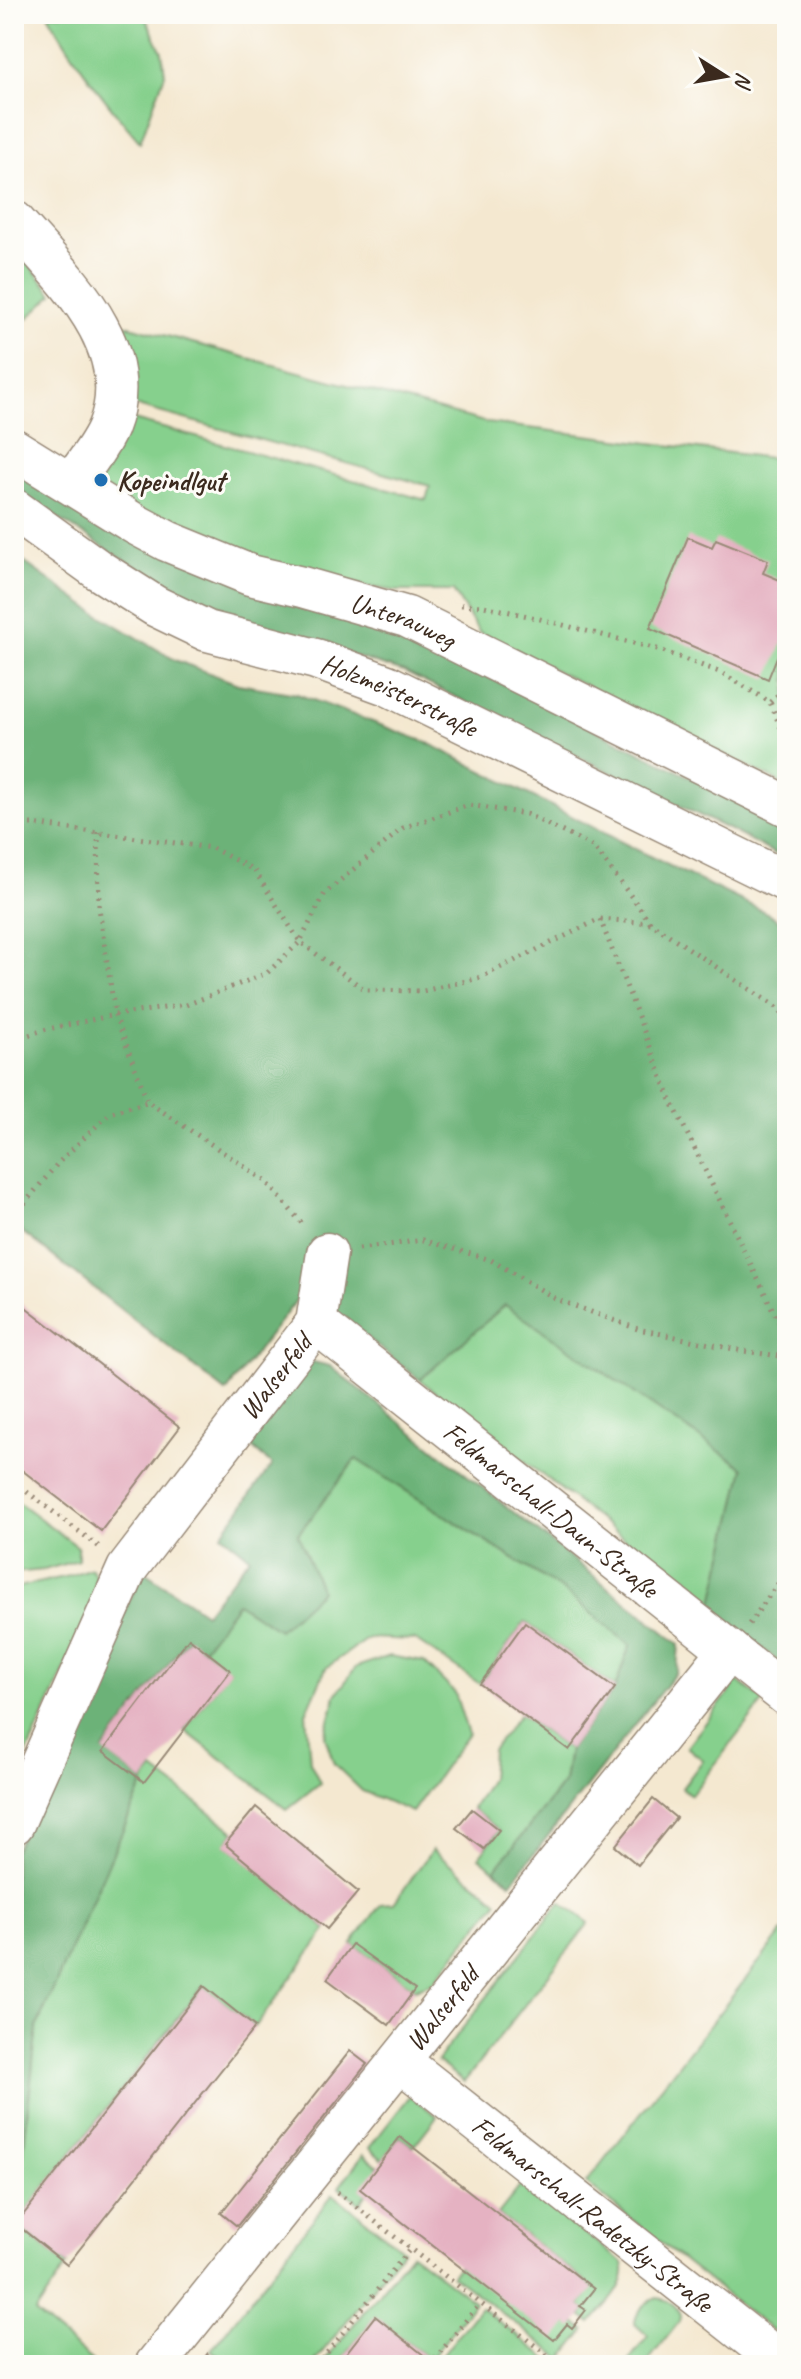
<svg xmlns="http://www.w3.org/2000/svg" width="801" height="2379" font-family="Caveat,sans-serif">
<rect width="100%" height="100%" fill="#fdfcf7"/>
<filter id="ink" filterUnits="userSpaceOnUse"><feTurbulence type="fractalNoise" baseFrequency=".0125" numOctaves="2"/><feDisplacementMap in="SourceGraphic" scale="16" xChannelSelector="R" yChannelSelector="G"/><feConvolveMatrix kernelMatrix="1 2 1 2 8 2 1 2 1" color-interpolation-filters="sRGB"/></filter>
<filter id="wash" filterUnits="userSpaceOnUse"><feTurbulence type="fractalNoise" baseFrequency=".006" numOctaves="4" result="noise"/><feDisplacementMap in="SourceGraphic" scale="32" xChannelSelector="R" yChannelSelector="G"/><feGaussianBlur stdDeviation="1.8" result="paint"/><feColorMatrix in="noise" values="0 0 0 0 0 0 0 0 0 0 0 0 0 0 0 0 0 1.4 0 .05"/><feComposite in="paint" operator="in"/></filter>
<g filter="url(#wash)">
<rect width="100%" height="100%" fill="#f4e8d0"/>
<g fill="#86d08d" stroke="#607d56" stroke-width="2">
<path d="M48 14H144L162 52 165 74 140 142C105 102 74 60 48 14Z"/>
<polygon points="14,246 53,294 14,332"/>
<polygon points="104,319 488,423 787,460 787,786 479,632 453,591 395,591 364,586 206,545 93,488 119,416 426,500 430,486 122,402"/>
<polygon points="505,1304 744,1468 712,1607 420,1380"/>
<polygon points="356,1459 564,1591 630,1645 615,1688 525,1622 480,1684 415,1640 368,1638 326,1668 306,1713 310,1762 320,1783 287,1809 184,1730 229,1670 203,1649 237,1603 298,1534"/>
<polygon points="14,1499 78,1547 78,1560 44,1570 14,1573"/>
<polygon points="91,1568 102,1587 14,1782 14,1588 69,1576"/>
<polygon points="389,1656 424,1662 455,1693 468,1734 412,1812 362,1791 334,1764 325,1736 336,1695 356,1667"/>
<polygon points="738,1681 764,1701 691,1795 682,1788 703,1760 687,1747"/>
<polygon points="520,1714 569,1750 564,1782 495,1870 479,1857 499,1830 472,1809 490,1779 492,1750"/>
<polygon points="154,1770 235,1832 226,1844 327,1929 255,2027 203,1986 16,2224 67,2265 35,2313 97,2365 14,2365 14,2170 23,2158 37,2026 144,1782"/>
<polygon points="432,1850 498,1901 433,1982 415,1989 352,1944 381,1904 394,1903"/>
<polygon points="561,1902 589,1923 464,2082 437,2061"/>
<polygon points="787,1926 787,2330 771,2330 586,2183"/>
<polygon points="410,2096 437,2116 413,2147 400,2137 383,2160 369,2148"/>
<polygon points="363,2155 378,2166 366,2194 360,2203 339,2187"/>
<path d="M522 2184 623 2263C630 2285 604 2307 591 2323L581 2316 586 2310 580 2306 593 2288 498 2214Z"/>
<polygon points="333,2194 403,2250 312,2365 230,2365 211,2350"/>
<polygon points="411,2253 475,2302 426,2365 426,2357 375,2317 337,2365 321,2365"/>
<polygon points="459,2265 567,2324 575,2323 585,2330 562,2359 452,2275"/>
<path d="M657 2298C669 2300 684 2308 679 2322L645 2365H625L648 2336 635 2324C635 2312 646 2302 657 2298Z"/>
<polygon points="480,2307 555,2365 435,2365"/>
</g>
<g fill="#6cb278" stroke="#546e4b" stroke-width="2">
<polygon points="14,470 400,633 787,825 787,860 730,830 404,672 261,627 218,609 126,561 40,507 14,488"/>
<polygon points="14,555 93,611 175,660 238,684 297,694 426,742 643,853 769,914 787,926 787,1669 712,1607 744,1468 505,1305 420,1380 305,1289 226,1392 21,1231 14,1240"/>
<polygon points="309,1361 330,1366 679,1644 677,1671 511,1883 495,1870 564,1782 569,1750 615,1688 630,1645 564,1591 356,1459 298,1534 321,1591 279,1630 237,1603 203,1649 188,1639 103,1750 144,1782 37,2026 22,2158 14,2170 14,1852 143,1571 205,1613 250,1557 222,1534 272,1465 244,1440"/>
</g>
<g id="blocks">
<g fill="#e5b2c2">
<polygon points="688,537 712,547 716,539 768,560 763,573 787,583 787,632 768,679 650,628"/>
<polygon points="14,1298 180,1427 101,1531 14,1464"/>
<polygon points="525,1622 615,1688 569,1750 480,1684"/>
<polygon points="189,1638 230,1670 144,1782 103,1751"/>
<polygon points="653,1799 676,1818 638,1865 615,1846"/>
<polygon points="256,1807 358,1892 327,1929 225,1844"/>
<polygon points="472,1809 499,1830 484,1849 456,1828"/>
<polygon points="352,1944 415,1989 389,2025 327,1979"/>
<polygon points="204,1986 255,2027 67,2265 16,2224"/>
<polygon points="350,2051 367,2064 237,2226 221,2213"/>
<polygon points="400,2137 594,2289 580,2306 586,2310 572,2328 567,2324 554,2340 360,2189"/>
<polygon points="375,2316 436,2365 337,2365"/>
</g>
</g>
</g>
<g filter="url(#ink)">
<use href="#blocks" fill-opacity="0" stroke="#988977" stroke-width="2"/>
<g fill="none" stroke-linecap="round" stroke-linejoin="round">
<defs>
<g id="minor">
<path d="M14 221C62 276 140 346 108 427 100 447 83 466 72 484"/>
<path id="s1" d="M14 449 135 524 167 541 250 575 302 587 407 617 787 806"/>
<path id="s2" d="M14 509 100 571 155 606 207 631 316 659 387 685 787 882"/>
<path id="s3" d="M316 1323 787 1696"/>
<path id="s4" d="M14 1824 127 1569 316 1323 327 1253"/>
<path id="s5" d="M400 2061 785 2365"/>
<path id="s6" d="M155 2365 729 1650"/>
</g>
</defs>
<use href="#minor" stroke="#988977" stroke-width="43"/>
<g stroke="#988977" stroke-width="5" stroke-dasharray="2 6" stroke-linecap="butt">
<polyline points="461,605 484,606 528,616 657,649 722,673 770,702 787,743"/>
<polyline points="770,702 783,690 787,679"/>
<polyline points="14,824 33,824 212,848 254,870 300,942 365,990 423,991 479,978 600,919 651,923 776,1007 787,1019"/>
<polyline points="98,832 99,908 115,1015 148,1102 266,1181 305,1227"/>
<polyline points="600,919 670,1098 787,1339"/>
<polyline points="14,1040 43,1030 115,1015 186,1005 267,973 300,942 325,893 403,828 469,805 526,814 594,847 651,923"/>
<polyline points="14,1216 58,1163 110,1113 148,1102"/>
<polyline points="359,1249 423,1240 491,1260 558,1300 638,1329 743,1351 787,1357"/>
<polyline points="14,1482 102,1549"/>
<polyline points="749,1624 787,1571"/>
<polyline points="337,2192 560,2365"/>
<polyline points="206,2354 220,2365"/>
<polyline points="317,2365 410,2249"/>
<polyline points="430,2365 480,2303"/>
</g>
<use href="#minor" stroke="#fff" stroke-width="40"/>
</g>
</g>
<circle fill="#1f6fb2" stroke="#fdfcf7" stroke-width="3" cx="101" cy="480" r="8"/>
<g text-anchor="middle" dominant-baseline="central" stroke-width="6" stroke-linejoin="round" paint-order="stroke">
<g font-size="28" font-weight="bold" fill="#3b2a1e" stroke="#fdfcf7" text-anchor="start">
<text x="117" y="480">Kopeindlgut</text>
</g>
<g font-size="28" fill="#3b2a1e" stroke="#fdfcf7">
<text stroke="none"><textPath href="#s1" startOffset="428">Unterauweg</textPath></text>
<text stroke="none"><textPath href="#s2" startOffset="432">Holzmeisterstraße</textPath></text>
<text stroke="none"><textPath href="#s4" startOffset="522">Walserfeld</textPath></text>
<text stroke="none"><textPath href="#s3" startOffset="300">Feldmarschall-Daun-Straße</textPath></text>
<text stroke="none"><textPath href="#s6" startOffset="458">Walserfeld</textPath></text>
<text stroke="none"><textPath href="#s5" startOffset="246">Feldmarschall-Radetzky-Straße</textPath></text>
</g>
</g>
<rect width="801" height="2379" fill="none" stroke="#fdfcf7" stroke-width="48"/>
<g transform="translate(725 76) rotate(101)" stroke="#fdfcf7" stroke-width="6" paint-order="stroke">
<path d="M0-6L14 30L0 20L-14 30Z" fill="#3b2a1e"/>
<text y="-12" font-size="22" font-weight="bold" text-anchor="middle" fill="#3b2a1e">N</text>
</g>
</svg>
